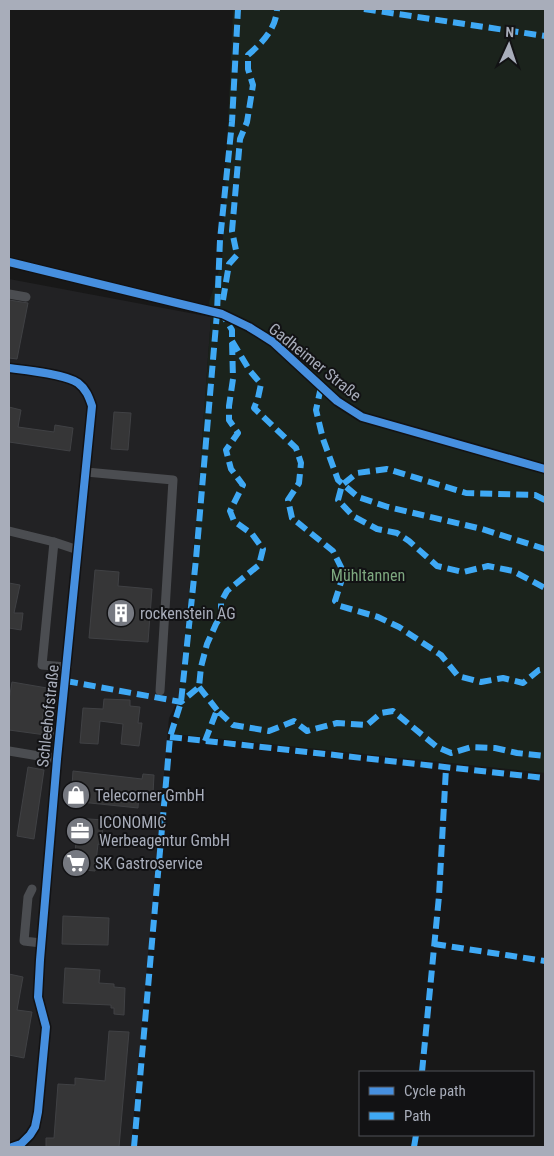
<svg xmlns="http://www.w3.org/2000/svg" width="554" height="1156" font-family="'Roboto Condensed',sans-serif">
<rect width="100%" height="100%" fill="#181818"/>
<polygon fill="#222224" points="9,279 211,317 196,522 179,698 169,718 131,1147 9,1147"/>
<polygon fill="#1b231c" points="233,9 545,9 545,773 175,734 196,522 211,317 209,302 222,261"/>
<g fill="#363637" stroke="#404144">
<polygon points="9,300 28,303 17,359 9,358"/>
<polygon points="9,407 21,410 18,427 54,432 55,425 73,428 70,451 9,442"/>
<polygon points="114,412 131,413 128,450 111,449"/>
<polygon points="95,570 119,572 118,586 152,589 148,642 89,638"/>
<polygon points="9,583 20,585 14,613 23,613 21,630 9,628"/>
<polygon points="12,682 47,688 41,728 54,729 53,736 9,730 9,700"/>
<polygon points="104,699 130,700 130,706 140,707 138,723 142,723 139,746 121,744 123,724 100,721 98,744 80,743 83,708 103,709"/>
<polygon points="28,767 44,770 34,839 17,836"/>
<polygon points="73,771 142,779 143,774 154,775 153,794 139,793 138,808 71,801"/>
<polygon points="75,818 103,820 102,845 98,844 95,871 73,869 76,843 74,843"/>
<polygon points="63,916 109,918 108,945 62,944"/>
<polygon points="65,968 100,970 99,983 114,984 114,987 125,988 124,1015 114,1014 114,1008 111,1008 111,1005 63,1003"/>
<polygon points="9,974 23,977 17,1010 32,1012 24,1058 9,1055"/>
<polygon points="109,1031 129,1032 119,1147 46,1147 46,1138 54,1138 58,1084 75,1085 75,1078 105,1081"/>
</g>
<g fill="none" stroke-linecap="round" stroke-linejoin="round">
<g stroke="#4b4d51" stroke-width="9">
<polyline points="9,262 222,314 249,327 273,342 337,401 362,417 545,469"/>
<polyline points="9,294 26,297"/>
<path d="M9 368C25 370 66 374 78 383 86 389 89 397 92 406L57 759 40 960 38 997 46 1027 38 1112 35 1127 30 1135 21 1144 12 1147"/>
<polyline points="86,472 173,480 160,691"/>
<polyline points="9,531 54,542"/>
<polyline points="67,667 42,665 54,542 78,550"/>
<polyline points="9,751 57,759"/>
<polyline points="32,889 28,897 24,941 41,943"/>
</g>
<g stroke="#3fa9f5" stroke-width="6" stroke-dasharray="12 6" stroke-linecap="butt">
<polyline points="364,9 545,36"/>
<path d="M223 300 229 264 237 255 232 231 240 139 247 122 253 85 248 69V55C262 43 276 29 277 9"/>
<polyline points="232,341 250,371 261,384 258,398 254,408 296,448 301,463 299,483 288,500 292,518 333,551 344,573 335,601 340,606 378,617 399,627 441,655 458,676 481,682 503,678 523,683 539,670 545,669"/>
<polyline points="321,387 316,410 323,439 338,480 358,497 388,507 482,529 545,549"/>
<polyline points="545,500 535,495 466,493 387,469 357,473 342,485 338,500 353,516 377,529 397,533 409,541 437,566 463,572 488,566 513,571 545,588"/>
<polyline points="66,681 181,702 199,687 201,667 207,644 216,624 221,616 221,602 227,591 259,565 263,549 252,534 234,521 230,511 243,485 231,469 226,450 238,433 229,420 229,406 233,379 232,341 232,330 224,317"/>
<polyline points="199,687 217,710"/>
<polyline points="170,737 545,778"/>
<polyline points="205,741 217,710 233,725 269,731 294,721 307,731 337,723 367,725 381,713 393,711 437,747 451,753 472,747 495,748 517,753 545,756"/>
<polyline points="434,944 545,961"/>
<polyline points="422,1072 439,896 446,768"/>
<polyline points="134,1147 170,737 181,702 196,559 217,313 220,240 232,122 238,9"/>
<polyline points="414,1147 416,1135"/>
</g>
<defs>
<g id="cycleway">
<polyline points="9,262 222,314 249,327 273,342 337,401 362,417 545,469"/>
<path d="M9 368C25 370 66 374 78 383 86 389 89 397 92 406L57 759 40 960 38 997 46 1027 38 1112 35 1127 30 1135 21 1144 12 1147"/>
</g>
</defs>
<use href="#cycleway" stroke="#121214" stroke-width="11"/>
<use href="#cycleway" stroke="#468fdf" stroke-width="8"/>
</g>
<defs>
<symbol id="building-disc" viewBox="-11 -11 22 22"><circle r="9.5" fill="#767981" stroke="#121214"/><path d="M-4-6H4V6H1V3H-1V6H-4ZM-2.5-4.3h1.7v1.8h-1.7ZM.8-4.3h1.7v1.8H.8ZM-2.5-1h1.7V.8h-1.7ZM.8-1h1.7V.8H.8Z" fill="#fff"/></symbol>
<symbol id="shop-disc" viewBox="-11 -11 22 22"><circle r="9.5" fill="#767981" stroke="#121214"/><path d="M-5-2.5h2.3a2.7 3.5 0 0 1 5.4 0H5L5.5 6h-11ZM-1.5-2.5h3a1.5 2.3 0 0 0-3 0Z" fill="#fff"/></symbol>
<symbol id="office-disc" viewBox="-11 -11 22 22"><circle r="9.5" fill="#767981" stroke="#121214"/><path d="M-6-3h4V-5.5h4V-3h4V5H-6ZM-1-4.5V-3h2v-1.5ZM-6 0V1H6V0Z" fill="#fff"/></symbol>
<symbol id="supermarket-disc" viewBox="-11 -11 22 22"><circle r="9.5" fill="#767981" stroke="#121214"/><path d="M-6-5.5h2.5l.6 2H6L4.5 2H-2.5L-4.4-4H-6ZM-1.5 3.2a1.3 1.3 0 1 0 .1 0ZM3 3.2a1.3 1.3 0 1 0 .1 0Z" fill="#fff"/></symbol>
</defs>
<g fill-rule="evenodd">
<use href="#building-disc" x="105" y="597" width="32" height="32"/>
<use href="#shop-disc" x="60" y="779" width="32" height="32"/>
<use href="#office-disc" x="64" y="815" width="32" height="32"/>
<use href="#supermarket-disc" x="60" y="847" width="32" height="32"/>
</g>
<g text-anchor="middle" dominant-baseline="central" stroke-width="4" stroke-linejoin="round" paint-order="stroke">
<g font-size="16" fill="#a8adba" stroke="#121214">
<text transform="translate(315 362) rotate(39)">Gadheimer Straße</text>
<text transform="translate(48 716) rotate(-84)">Schleehofstraße</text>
</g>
<g font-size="16" fill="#7da77f" stroke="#121214">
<text x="368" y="575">Mühltannen</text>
</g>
<g font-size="16" fill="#a8adba" stroke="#121214" text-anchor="start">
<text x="140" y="613">rockenstein AG</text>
<text x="95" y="795">Telecorner GmbH</text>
<text x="99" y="822">ICONOMIC<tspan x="99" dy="18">Werbeagentur GmbH</tspan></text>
<text x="95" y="863">SK Gastroservice</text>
</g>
</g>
<rect width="554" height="1156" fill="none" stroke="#a8adba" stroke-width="20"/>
<rect x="359" y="1071" width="175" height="65" fill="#121214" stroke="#4e5056"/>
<rect x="369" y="1087" width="25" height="8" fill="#468fdf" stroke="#4e5056"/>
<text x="404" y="1096" font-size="15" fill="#a8adba">Cycle path</text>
<rect x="369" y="1112" width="25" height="8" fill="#3fa9f5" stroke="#4e5056"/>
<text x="404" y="1121" font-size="15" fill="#a8adba">Path</text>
<g transform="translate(509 45) rotate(3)" stroke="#121214" stroke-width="4" paint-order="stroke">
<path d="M0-4L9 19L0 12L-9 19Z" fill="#a8adba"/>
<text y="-8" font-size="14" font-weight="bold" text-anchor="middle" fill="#a8adba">N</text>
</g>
</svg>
